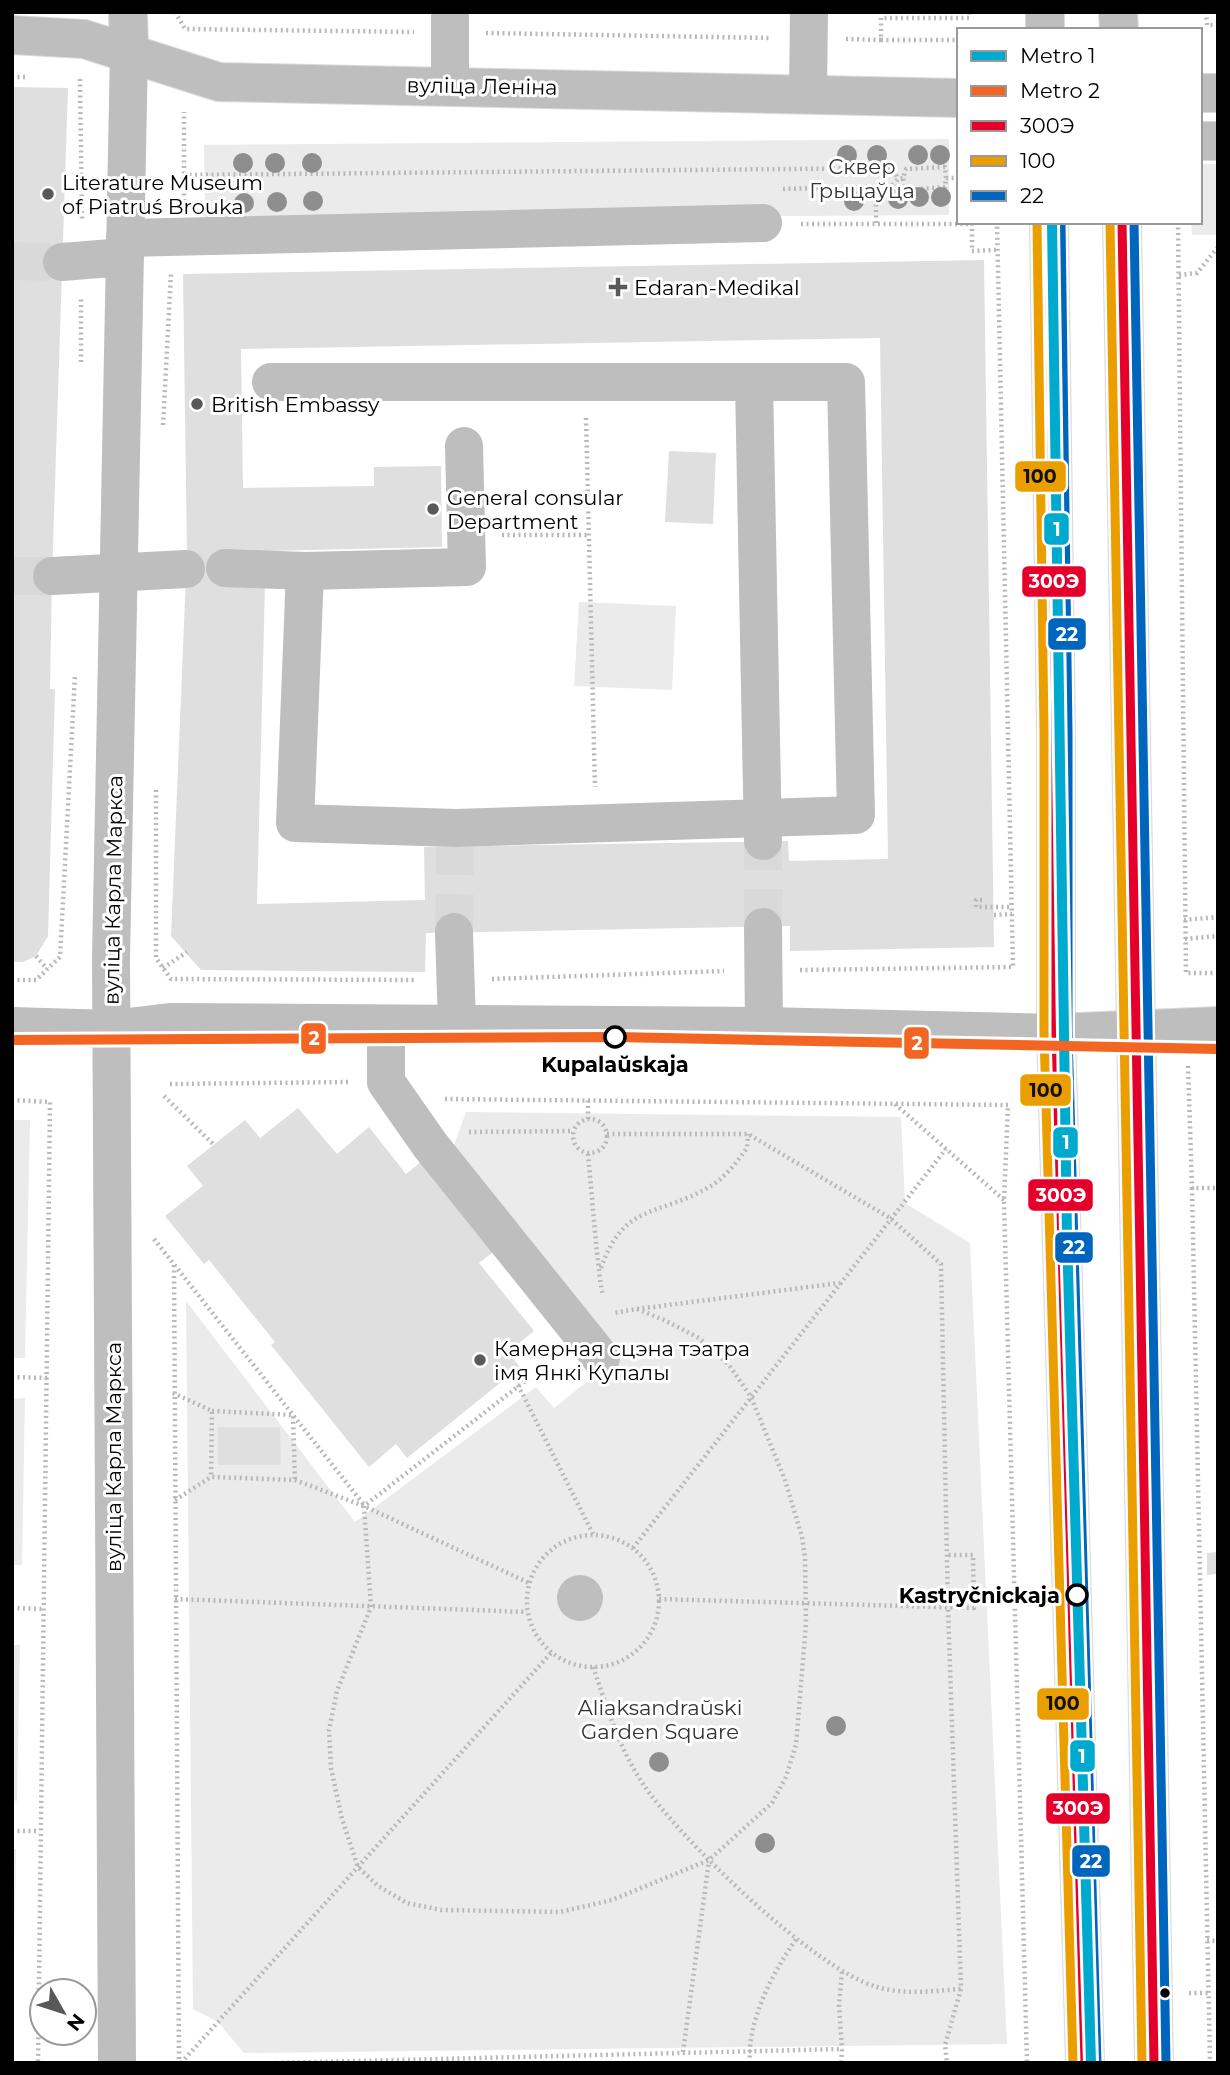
<svg xmlns="http://www.w3.org/2000/svg" width="1230" height="2075" font-family="Montserrat,sans-serif">
<rect width="100%" height="100%" fill="#fff"/>
<g fill="#ebebeb">
<polygon points="949,139 949,215 205,220 204,145"/>
<polygon points="1200,164 1218,164 1218,235 1192,235 1191,222 1200,222"/>
<polygon points="579,602 676,606 672,690 574,686"/>
<polygon points="466,1112 901,1117 905,1203 970,1243 1007,2044 244,2053 218,2022 193,2009 186,1301 355,1522 536,1387 554,1408 619,1356 453,1148"/>
<polygon points="12,1120 30,1120 25,1358 12,1358"/>
<polygon points="25,1398 22,1565 12,1565 12,1399"/>
<polygon points="12,1645 20,1645 17,1801 12,1800"/>
<polygon points="12,1849 16,1849 12,2063"/>
</g>
<circle fill="#bebebe" cx="580" cy="1598" r="23"/>
<g fill="#dfdfdf" fill-rule="evenodd">
<polygon points="12,87 68,88 52,576 50,689 55,689 48,936 36,956 23,962 12,962"/>
<path d="M984 260 994 947 790 951V926L426 933 425 972 201 970 171 936 187 552 183 274ZM880 338 888 859 789 861 788 841 424 847 425 900 257 904 265 585 226 552 442 547 441 466 374 467V486L243 488 241 349Z"/>
<polygon points="669,451 716,453 713,524 665,522"/>
<polygon points="298,1108 337,1154 369,1127 406,1174 427,1157 500,1247 479,1263 534,1331 508,1352 520,1367 407,1458 396,1444 369,1467 271,1345 275,1342 209,1260 204,1264 165,1216 203,1186 187,1166 245,1120 260,1138"/>
<polygon points="218,1427 280,1427 281,1465 218,1465"/>
<polygon points="1218,1552 1218,1574 1207,1575 1207,1553"/>
</g>
<g fill="none" stroke-linecap="round" stroke-linejoin="round">
<g stroke="#d9d9d9" stroke-width="38" stroke-dasharray="38 19" stroke-linecap="butt">
<polyline points="12,261 62,262"/>
<polyline points="12,576 52,576"/>
<polyline points="763,927 763,841"/>
<polyline points="454,932 455,847"/>
</g>
<defs>
<g id="major">
<polyline points="128,12 129,51"/>
<polyline points="1045,12 1045,30"/>
<polyline points="1118,12 1119,30"/>
<polyline points="12,35 84,39 219,82 959,98"/>
<polyline points="1200,93 1218,93"/>
<polyline points="1200,141 1218,141"/>
<polyline points="1049,222 1056,732 1056,1033 1085,2063"/>
<polyline points="1122,222 1154,2063"/>
<polyline points="1056,1033 1218,1026"/>
</g>
</defs>
<use href="#major" stroke="#dbdbdb" stroke-width="40"/>
<g stroke="#b9b9b9" stroke-width="4.5" stroke-dasharray="2 3.5" stroke-linecap="butt">
<polyline points="175,12 185,29 414,32"/>
<polyline points="1206,12 1207,25 1218,25"/>
<polyline points="486,33 771,38"/>
<polyline points="846,39 881,40 881,18 969,18 969,12"/>
<polyline points="881,40 955,40"/>
<polyline points="1217,40 1218,40"/>
<polyline points="12,77 25,77"/>
<polyline points="80,79 82,222"/>
<polyline points="184,175 888,168 894,171 898,179"/>
<polyline points="946,178 945,167 906,169 903,178 905,190 945,187 946,178 959,178"/>
<polyline points="876,188 876,224"/>
<polyline points="783,189 892,186 898,179 903,178"/>
<polyline points="184,201 184,112"/>
<polyline points="1178,222 1186,973 1218,973"/>
<polyline points="801,224 972,224 972,251 997,250"/>
<polyline points="1179,275 1197,273 1218,247"/>
<polyline points="81,362 81,297"/>
<polyline points="586,418 595,787"/>
<polyline points="163,425 171,273"/>
<polyline points="502,535 588,535"/>
<polyline points="156,790 156,958 171,979 417,980"/>
<polyline points="982,900 976,900 976,907 1012,907"/>
<polyline points="994,915 1012,914"/>
<polyline points="1184,920 1218,917"/>
<polyline points="1185,939 1218,936"/>
<polyline points="36,956 47,969"/>
<polyline points="163,968 187,952"/>
<polyline points="800,970 1013,967 997,222"/>
<polyline points="492,979 724,971"/>
<polyline points="12,980 36,980 60,957 75,675"/>
<polyline points="1188,1066 1192,1188 1218,1188"/>
<polyline points="170,1084 349,1082"/>
<polyline points="164,1096 214,1145"/>
<polyline points="445,1099 1008,1105 1004,1200 1027,2063"/>
<polyline points="12,1100 50,1102 38,2063"/>
<polyline points="895,1104 1004,1200"/>
<circle cx="590" cy="1136" r="17"/>
<polyline points="588,1119 588,1100"/>
<polyline points="469,1132 573,1131"/>
<polyline points="607,1134 748,1134 890,1218 941,1264 948,1608 961,1989 945,2045 947,2063"/>
<path d="M588 1154C590 1173 599 1288 603 1295"/>
<polyline points="1192,1188 1210,2063"/>
<polyline points="154,1239 364,1505"/>
<polyline points="174,1265 179,2063"/>
<path d="M601 1268C624 1202 658 1217 709 1187 724 1179 737 1162 747 1148L748 1134"/>
<polyline points="637,1309 840,1283"/>
<polyline points="12,1377 47,1378"/>
<polyline points="529,1378 364,1506 371,1607 337,1691 329,1730 331,1768 342,1819 358,1867 378,1886 407,1903 441,1910 560,1912 612,1900 709,1860 772,1803 786,1777 796,1745 806,1623 805,1557 802,1537 785,1480 751,1397 729,1365 699,1338 664,1320 637,1309 613,1313"/>
<polyline points="518,1385 593,1534"/>
<polyline points="173,1393 212,1411 211,1477"/>
<polyline points="212,1411 293,1415 295,1480"/>
<polyline points="175,1500 211,1477 295,1480 364,1506 529,1583"/>
<circle cx="593" cy="1601" r="66"/>
<polyline points="633,1548 946,1149"/>
<polyline points="175,1599 527,1612"/>
<polyline points="659,1599 974,1608 973,1555 948,1555"/>
<polyline points="12,1608 43,1609"/>
<path d="M593 1667C607 1707 619 1748 643 1784 679 1838 815 1970 877 1987 904 1995 933 1991 961 1989"/>
<polyline points="12,1831 39,1831"/>
<polyline points="1207,1940 1218,1941"/>
<polyline points="842,1972 839,2005 842,2049"/>
<polyline points="1189,1993 1209,1993"/>
<polyline points="683,2052 709,1861"/>
<polyline points="181,2063 551,1653"/>
<polyline points="276,2063 842,2049 841,2063"/>
<path d="M750 2063C747 2020 773 1972 797 1938"/>
</g>
<g stroke="#bebebe" stroke-width="38">
<polyline points="450,85 450,12"/>
<polyline points="808,93 809,12"/>
<polyline points="125,238 763,223"/>
<polyline points="62,262 124,257"/>
<polyline points="754,383 763,841"/>
<polyline points="225,568 305,571 295,823 456,828 856,815 846,382 271,382"/>
<polyline points="305,571 467,567 464,446"/>
<polyline points="52,576 186,569"/>
<polyline points="763,927 764,1026"/>
<polyline points="454,932 457,1025"/>
<polyline points="386,1025 386,1082 430,1145 601,1358"/>
<polyline points="12,1026 111,1029 170,1022 764,1026 1056,1033"/>
<polyline points="117,2063 111,958 129,51"/>
</g>
<use href="#major" stroke="#bebebe" stroke-width="38"/>
<defs>
<g id="bus-1">
<polyline points="1049,222 1056,732 1056,1033 1085,2063"/>
<polyline points="1122,222 1154,2063"/>
</g>
<g id="bus-2">
<polyline points="1037,222 1044,732 1044,1033 1073,2063"/>
<polyline points="1110,222 1142,2063"/>
</g>
<g id="bus-3">
<polyline points="1061,222 1068,732 1068,1033 1097,2063"/>
<polyline points="1134,222 1166,2063"/>
</g>
</defs>
<use href="#bus-1" stroke="#fff" stroke-width="14"/>
<use href="#bus-2" stroke="#fff" stroke-width="14"/>
<use href="#bus-3" stroke="#fff" stroke-width="14"/>
<use href="#bus-1" stroke="#e4002b" stroke-width="9"/>
<use href="#bus-2" stroke="#eb9e00" stroke-width="9"/>
<use href="#bus-3" stroke="#0065bd" stroke-width="9"/>
<defs>
<polyline id="metro-1" points="1052,222 1067,1235 1091,2063"/>
<polyline id="metro-2" points="12,1040 615,1037 1218,1049"/>
</defs>
<use href="#metro-1" stroke="#fff" stroke-width="16"/>
<use href="#metro-2" stroke="#fff" stroke-width="16"/>
<use href="#metro-1" stroke="#00a9ce" stroke-width="10"/>
<use href="#metro-2" stroke="#f26522" stroke-width="10"/>
</g>
<g fill="#8e8e8e">
<circle cx="847" cy="155" r="10"/>
<circle cx="877" cy="155" r="10"/>
<circle cx="918" cy="155" r="10"/>
<circle cx="940" cy="155" r="10"/>
<circle cx="243" cy="163" r="10"/>
<circle cx="275" cy="163" r="10"/>
<circle cx="312" cy="163" r="10"/>
<circle cx="919" cy="197" r="10"/>
<circle cx="941" cy="197" r="10"/>
<circle cx="898" cy="199" r="10"/>
<circle cx="313" cy="201" r="10"/>
<circle cx="854" cy="201" r="10"/>
<circle cx="277" cy="202" r="10"/>
<circle cx="244" cy="203" r="10"/>
<circle cx="836" cy="1726" r="10"/>
<circle cx="659" cy="1762" r="10"/>
<circle cx="765" cy="1843" r="10"/>
</g>
<g fill="#595959" stroke="#fff" stroke-width="2.5">
<circle cx="48" cy="194" r="7"/>
<path d="M614.5 276.5h7v7h7v7h-7v7h-7v-7h-7v-7h7z"/>
<circle cx="197" cy="404" r="7"/>
<circle cx="433" cy="509" r="7"/>
<circle cx="480" cy="1360" r="7"/>
</g>
<g fill="#fff" stroke="#000" stroke-width="3.5">
<circle cx="615" cy="1037" r="10"/>
<circle cx="1077" cy="1595" r="10"/>
</g>
<circle fill="#000" stroke="#fff" stroke-width="2.5" cx="1165" cy="1993" r="6"/>
<g text-anchor="middle" dominant-baseline="central" stroke-width="6" stroke-linejoin="round" paint-order="stroke">
<g font-size="21" fill="#000" stroke="#fff">
<text transform="translate(482 86) rotate(1)">вуліца Леніна</text>
<text transform="translate(113 890) rotate(-89)">вуліца Карла Маркса</text>
<text transform="translate(113 1457) rotate(-90)">вуліца Карла Маркса</text>
</g>
<g font-size="21" fill="#323232" stroke="#fff">
<text x="862" y="166">Сквер<tspan x="862" dy="24">Грыцаўца</tspan></text>
<text x="660" y="1707">Aliaksandraŭski<tspan x="660" dy="24">Garden Square</tspan></text>
</g>
<g font-size="21" fill="#000" stroke="#fff" text-anchor="start">
<text x="62" y="182">Literature Museum<tspan x="62" dy="24">of Piatruś Brouka</tspan></text>
<text x="634" y="287">Edaran-Medikal</text>
<text x="211" y="404">British Embassy</text>
<text x="447" y="497">General consular<tspan x="447" dy="24">Department</tspan></text>
<text x="494" y="1348">Камерная сцэна тэатра<tspan x="494" dy="24">імя Янкі Купалы</tspan></text>
</g>
<g font-size="21" font-weight="bold" fill="#000" stroke="#fff">
<text x="615" y="1064">Kupalaŭskaja</text>
<text x="1060" y="1595" text-anchor="end">Kastryčnickaja</text>
</g>
</g>
<g stroke="#fff" stroke-width="2.5">
<rect x="1014" y="460" width="53" height="33" rx="7" fill="#eb9e00"/>
<rect x="1043" y="512" width="27" height="34" rx="7" fill="#00a9ce"/>
<rect x="1021" y="565" width="66" height="33" rx="7" fill="#e4002b"/>
<rect x="1047" y="617" width="40" height="34" rx="7" fill="#0065bd"/>
<rect x="300" y="1022" width="27" height="33" rx="7" fill="#f26522"/>
<rect x="903" y="1026" width="27" height="34" rx="7" fill="#f26522"/>
<rect x="1019" y="1073" width="53" height="34" rx="7" fill="#eb9e00"/>
<rect x="1052" y="1126" width="27" height="33" rx="7" fill="#00a9ce"/>
<rect x="1027" y="1178" width="67" height="34" rx="7" fill="#e4002b"/>
<rect x="1054" y="1231" width="40" height="33" rx="7" fill="#0065bd"/>
<rect x="1036" y="1687" width="54" height="34" rx="7" fill="#eb9e00"/>
<rect x="1069" y="1739" width="27" height="34" rx="7" fill="#00a9ce"/>
<rect x="1045" y="1792" width="66" height="33" rx="7" fill="#e4002b"/>
<rect x="1071" y="1844" width="40" height="34" rx="7" fill="#0065bd"/>
</g>
<g font-size="19" text-anchor="middle" font-weight="bold" fill="#fff">
<text x="1057" y="536">1</text>
<text x="1054" y="588">300Э</text>
<text x="1067" y="641">22</text>
<text x="314" y="1045">2</text>
<text x="917" y="1050">2</text>
<text x="1066" y="1149">1</text>
<text x="1061" y="1202">300Э</text>
<text x="1074" y="1254">22</text>
<text x="1082" y="1763">1</text>
<text x="1078" y="1815">300Э</text>
<text x="1091" y="1868">22</text>
</g>
<g font-size="19" text-anchor="middle" font-weight="bold" fill="#111">
<text x="1040" y="483">100</text>
<text x="1046" y="1097">100</text>
<text x="1063" y="1710">100</text>
</g>
<rect width="1230" height="2075" fill="none" stroke="#000000" stroke-width="28"/>
<rect x="957" y="28" width="245" height="196" fill="#ffffff" stroke="#999999" stroke-width="2"/>
<rect x="971" y="51" width="35" height="10" fill="#00a9ce" stroke="#999999" stroke-width="2"/>
<text x="1020" y="63" font-size="21" fill="#000000">Metro 1</text>
<rect x="971" y="86" width="35" height="10" fill="#f26522" stroke="#999999" stroke-width="2"/>
<text x="1020" y="98" font-size="21" fill="#000000">Metro 2</text>
<rect x="971" y="121" width="35" height="10" fill="#e4002b" stroke="#999999" stroke-width="2"/>
<text x="1020" y="133" font-size="21" fill="#000000">300Э</text>
<rect x="971" y="156" width="35" height="10" fill="#eb9e00" stroke="#999999" stroke-width="2"/>
<text x="1020" y="168" font-size="21" fill="#000000">100</text>
<rect x="971" y="191" width="35" height="10" fill="#0065bd" stroke="#999999" stroke-width="2"/>
<text x="1020" y="203" font-size="21" fill="#000000">22</text>
<g transform="translate(63 2012) rotate(129)"><circle r="33" fill="#ffffff" stroke="#999999" stroke-width="2"/>
<path d="M0-5L12 26L0 18L-12 26Z" fill="#595959"/>
<text y="-10" font-size="19" font-weight="bold" text-anchor="middle" fill="#000000">N</text>
</g>
</svg>
